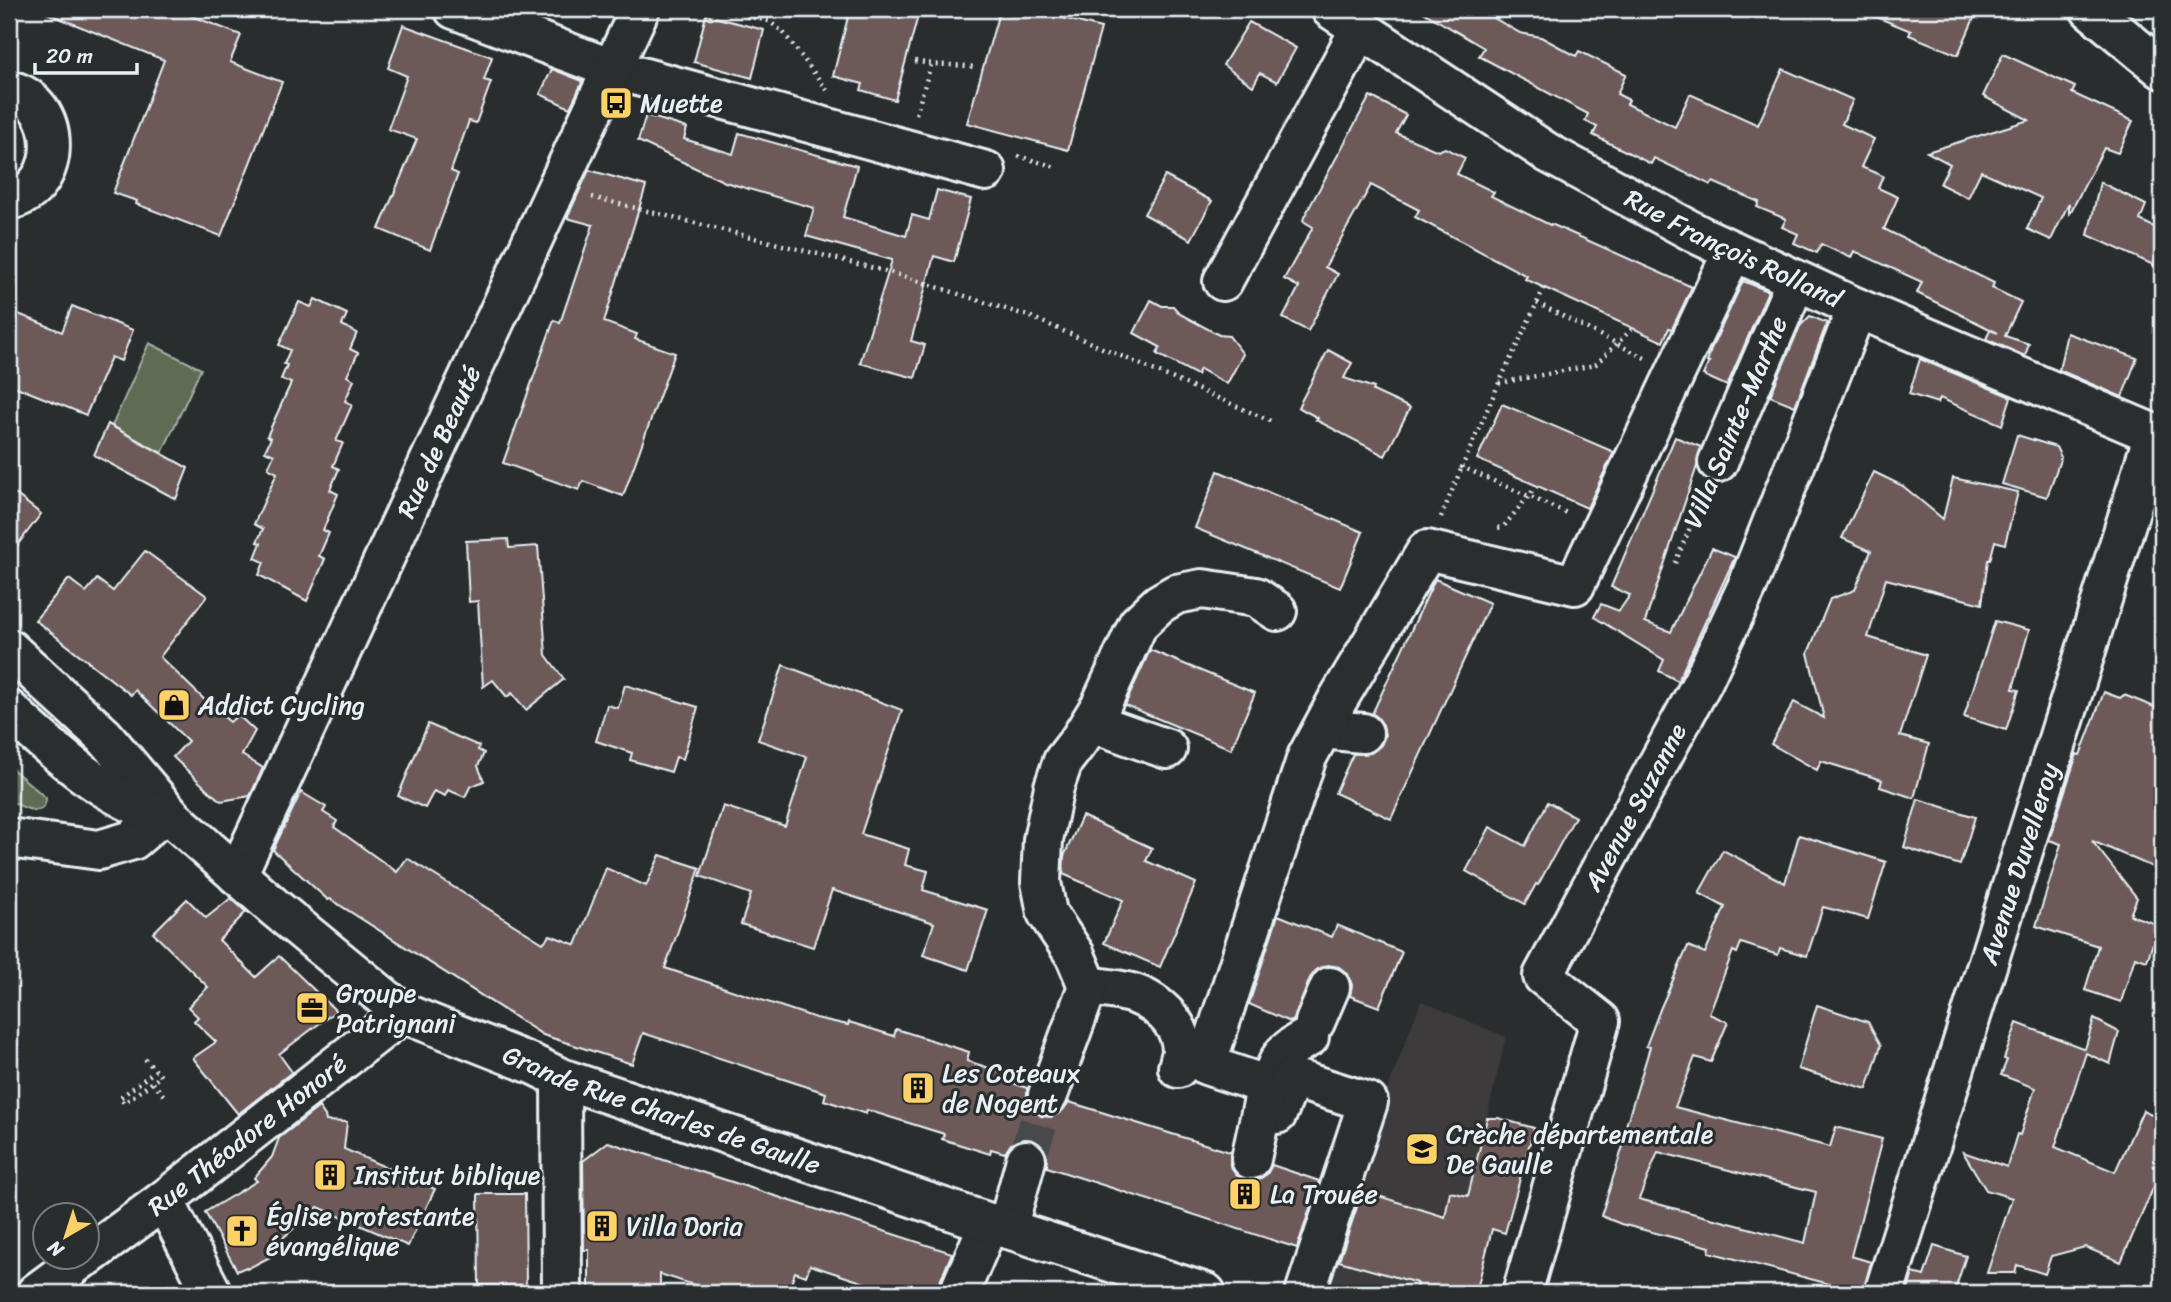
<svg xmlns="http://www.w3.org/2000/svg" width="2171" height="1302" font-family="Sriracha,sans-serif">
<rect width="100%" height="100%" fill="#2a2d2e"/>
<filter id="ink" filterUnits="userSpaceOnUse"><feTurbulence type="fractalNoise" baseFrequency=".0143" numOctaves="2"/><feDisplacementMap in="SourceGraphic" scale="14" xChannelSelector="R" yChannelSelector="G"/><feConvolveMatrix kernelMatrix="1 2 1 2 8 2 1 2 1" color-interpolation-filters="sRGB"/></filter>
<g filter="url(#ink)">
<polygon fill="#3e3a3b" points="1421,1001 1506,1037 1459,1236 1441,1233 1427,1293 1339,1293 1319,1287 1349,1191"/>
<g fill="#5e6c53" stroke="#a3aea6" stroke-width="2">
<polygon points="149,343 201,369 162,453 112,426"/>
<path d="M9 766 46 798C45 821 20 806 9 800Z"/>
</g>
<g fill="#6d5a58" stroke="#e8f1f8" stroke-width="2" fill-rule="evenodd">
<polygon points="39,9 174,9 241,35 230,62 282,82 221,236 136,204 137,201 113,193 164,60 39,10"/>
<polygon points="850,9 889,9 918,16 895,100 861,90 863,84 833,76"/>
<polygon points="1000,9 1029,9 1101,28 1068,150 967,123"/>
<polygon points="1418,9 1478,9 1520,33 1541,37 1576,56 1579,51 1626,74 1617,94 1629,100 1627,104 1675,127 1690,94 1758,125 1783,69 1853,100 1842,124 1874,139 1861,167 1883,176 1878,188 1898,197 1884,229 1994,283 1992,288 2021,302 2005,336 2029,344 2025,356 1986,339 1990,330 1998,333 1917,293 1922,282 1854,251 1851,258 1821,244 1817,253 1794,243 1798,234 1782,227 1786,219 1757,207 1759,202 1713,182 1711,185 1654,158 1651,164 1593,135 1597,127 1585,121 1588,114 1479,56 1484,48"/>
<polygon points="1860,9 1978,9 1958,55 1909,35 1911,31 1859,10"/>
<polygon points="706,15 764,30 752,78 694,62"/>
<polygon points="1249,22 1296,48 1277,82 1260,73 1253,86 1223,65"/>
<polygon points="403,25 492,57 484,80 491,82 476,123 469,121 451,171 458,174 430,250 379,229 417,139 388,129 407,76 388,68"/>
<polygon points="2003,54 2075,87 2072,93 2133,121 2118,153 2104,148 2069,215 2069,203 2051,240 2027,229 2041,198 1981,171 1968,198 1940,184 1950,164 1927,152 2029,120 1983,96"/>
<polygon points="552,69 580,80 582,83 570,108 540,94"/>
<polygon points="1370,96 1406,115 1396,133 1438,151 1445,148 1465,158 1457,174 1494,192 1491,196 1550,225 1551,224 1692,287 1672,329 1669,328 1663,342 1525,279 1527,276 1415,217 1419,210 1371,185 1325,267 1338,274 1308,331 1283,318 1299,287 1284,279 1313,227 1303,221 1304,217"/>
<polygon points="646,115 687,128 684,139 733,154 739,133 857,166 843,217 906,236 912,215 929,220 937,190 971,199 954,262 934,256 911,341 925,345 915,378 860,363 892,260 806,236 814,208 725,182 638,141"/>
<polygon points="589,170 646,186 604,322 637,334 635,339 675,353 623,496 583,481 579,490 503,463 554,320 560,323 593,225 567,218"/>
<polygon points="1165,176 1212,201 1191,240 1144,214"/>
<polygon points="2100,182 2146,205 2140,220 2162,231 2162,269 2088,235"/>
<polygon points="1743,281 1768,291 1727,386 1703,375 1709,362 1707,362 1712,347"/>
<polygon points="315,299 347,314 342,325 357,333 350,349 358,353 347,376 354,380 345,401 352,405 336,441 343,443 333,466 339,469 330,490 338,494 323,530 329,533 319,556 325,559 307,601 259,575 264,562 255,558 261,543 257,542 263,529 254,524 277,473 268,468 274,455 265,451 271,438 267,436 291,383 281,379 287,365 284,364 290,350 279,345 299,302 311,307"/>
<polygon points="1151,300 1162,306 1173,306 1180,314 1219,335 1229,336 1243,354 1227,384 1200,369 1197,375 1157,354 1160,347 1134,333"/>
<polygon points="72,306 133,330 121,361 111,357 86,415 9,384 9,310 62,332"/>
<polygon points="1810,316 1827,323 1795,406 1770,396 1800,326"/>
<polygon points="2067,333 2137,358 2122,397 2059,370"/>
<polygon points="1328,350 1352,363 1344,378 1374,388 1373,391 1410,408 1385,456 1316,420 1318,418 1298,407"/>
<polygon points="1920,359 2011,397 2002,425 1940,398 1938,403 1909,394"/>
<polygon points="1502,404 1614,452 1587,508 1477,459"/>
<polygon points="108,424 188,468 176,499 94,455"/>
<polygon points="2017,435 2056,447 2061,457 2047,497 2002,484"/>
<polygon points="1675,437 1701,447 1697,466 1645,622 1671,632 1712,548 1735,557 1678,681 1659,671 1664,660 1594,617 1601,604 1619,611 1630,595 1611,587"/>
<polygon points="1218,471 1363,532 1340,588 1195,528"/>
<polygon points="1874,472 1903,486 1943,519 1953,478 2018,492 2005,544 1995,541 1990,560 1988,560 1982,604 1886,579 1868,637 1926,655 1900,736 1929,744 1914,798 1880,787 1882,780 1821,761 1817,770 1771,744 1794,702 1824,718 1808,653 1830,599 1855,590 1871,551 1842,538"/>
<polygon points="9,489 41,514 9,556"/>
<polygon points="508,539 509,548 538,546 546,655 564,679 526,710 512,693 507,697 493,680 483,687 478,601 469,602 466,541"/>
<polygon points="145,551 207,596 160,657 212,707 230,722 238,715 255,731 242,755 263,768 250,796 221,801 210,792 173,757 188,741 135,690 131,695 35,620 69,579 86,592 97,579 113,591"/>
<polygon points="1435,579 1490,603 1391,819 1335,793 1353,754 1371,753 1381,745 1385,736 1383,725 1376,716 1372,714"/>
<polygon points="1995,621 2029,630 2013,689 2019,690 2006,730 1964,717"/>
<polygon points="1150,650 1255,693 1231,749 1125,705"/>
<polygon points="783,665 902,710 861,834 909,849 905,865 928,871 923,890 988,910 968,970 923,955 934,923 832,890 813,947 741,924 751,894 700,876 723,806 785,826 807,757 758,740"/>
<polygon points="625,685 698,707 683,759 676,757 671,772 630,760 632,753 596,741 607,705 618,708"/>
<polygon points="2104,692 2120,698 2124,695 2162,710 2162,871 2092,841 2137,898 2130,915 2159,925 2147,961 2135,957 2121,1002 2085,990 2098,946 2036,926 2061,844 2049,840 2077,754 2080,755"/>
<polygon points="428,724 479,746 478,750 484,753 478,766 484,781 470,787 465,797 448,790 445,796 434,791 425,808 398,796"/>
<polygon points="301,792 326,807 323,812 337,821 334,827 397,872 407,858 543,943 550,935 576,945 606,868 646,886 660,855 700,868 665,968 816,1018 848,1025 849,1022 894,1036 896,1029 969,1052 967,1061 1012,1075 1010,1082 1027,1088 1027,1099 1031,1108 1041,1116 1051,1117 1061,1112 1069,1102 1230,1152 1230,1166 1236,1175 1246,1180 1258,1180 1267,1174 1272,1165 1319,1181 1297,1248 1047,1167 1047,1154 1041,1144 1031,1139 1020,1139 1011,1144 1005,1153 991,1149 990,1154 942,1139 944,1134 867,1110 866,1114 824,1100 826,1093 643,1033 632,1064 543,1035 330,899 328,900 273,850"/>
<polygon points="1918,799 1975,817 1960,865 1904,847"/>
<polygon points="1548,802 1575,817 1538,885 1536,884 1525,904 1466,871 1490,827 1525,846"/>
<polygon points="1082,816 1152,848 1146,861 1196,883 1160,967 1104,943 1123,900 1063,874 1064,856"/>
<path d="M1799 835 1886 862 1868 919 1823 907 1807 956 1780 948 1778 955 1741 943 1737 953 1733 951 1709 1014 1728 1022 1711 1062 1695 1057 1675 1107 1830 1147 1836 1127 1882 1139 1851 1256 1871 1262 1863 1293 1709 1252 1710 1247 1621 1224 1601 1216 1624 1143 1621 1142 1650 1047 1646 1046 1661 1007 1688 946 1705 953 1725 907 1699 893 1723 850 1785 883ZM1658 1152 1816 1192 1805 1243 1639 1199Z"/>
<polygon points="231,898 246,912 219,940 256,977 279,956 336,1011 279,1054 292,1072 238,1114 193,1058 216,1042 194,1021 198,1017 188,1007 208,987 153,933 187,899 206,918"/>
<polygon points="1278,915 1332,937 1337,925 1402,952 1379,1007 1350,996 1352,985 1348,974 1339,967 1328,965 1317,969 1310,978 1294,1020 1290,1022 1249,1004"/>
<polygon points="1817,1005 1868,1022 1881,1045 1867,1089 1798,1069"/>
<polygon points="2094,1019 2119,1032 2110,1064 2086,1053 2055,1147 2115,1172 2143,1110 2162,1119 2162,1168 2121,1262 2085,1247 2051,1256 2045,1274 2017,1265 2015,1273 1987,1273 2012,1198 1986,1190 1963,1152 2007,1167 2017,1134 2020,1135 2035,1088 2001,1075 2007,1060 2004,1059 2017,1023 2085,1049"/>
<polygon points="319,1107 325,1116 326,1121 347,1122 344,1149 435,1189 408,1246 318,1207 275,1245 278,1250 269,1255 270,1257 247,1269 246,1267 237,1271 205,1212 257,1181 254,1178 272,1157 279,1138"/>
<polygon points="1487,1118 1498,1118 1534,1128 1505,1233 1492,1229 1476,1293 1414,1293 1417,1283 1339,1261 1361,1195 1366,1192 1445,1217 1450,1192 1468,1196"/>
<polygon points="608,1142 952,1253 939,1284 938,1293 906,1293 885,1287 883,1289 810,1265 806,1276 795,1272 788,1293 719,1293 660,1274 660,1293 589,1293 589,1250 584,1250 583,1161"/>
<polygon points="478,1194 525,1194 526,1285 479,1285"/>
<polygon points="1934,1246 1966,1256 1954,1293 1907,1293 1913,1273 1924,1276"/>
</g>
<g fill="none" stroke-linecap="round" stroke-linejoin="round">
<polyline stroke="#464a4c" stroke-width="38" stroke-dasharray="38 19" stroke-linecap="butt" points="1026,1160 1048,1095"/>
<defs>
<g id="minor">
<polyline points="454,9 612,69 986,171"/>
<path id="s1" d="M1331 9 1548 153 1701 236 1857 308 2154 434 2162 433"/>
<polyline points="2090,9 2162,69"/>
<path d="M9 90C63 101 64 189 9 200"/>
<polyline points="1223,281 1360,29"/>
<polyline points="1718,462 1796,281"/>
<polyline points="1091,722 1167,749"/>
<polyline points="1323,729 1363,733"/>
<polyline points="9,838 99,850 133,840 162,815"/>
<path id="s2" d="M237 875 640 9"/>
<path d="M1088 986C1101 988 1114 989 1127 992 1153 998 1183 1022 1182 1052 1181 1057 1179 1063 1178 1068"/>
<polyline points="1315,1022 1330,987"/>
<polyline points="561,1078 562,1293"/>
<path d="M1269 1086C1280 1056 1280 1052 1309 1037"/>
<polyline points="1268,1091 1269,1086 1206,1065 1307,757 1337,701 1427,550 1575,585 1733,251"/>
<polyline points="1048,1095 1088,986 1075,955 1047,913 1041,882 1043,840 1054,787 1063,761 1080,739 1101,705 1138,624 1159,604 1176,594 1202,589 1256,597 1277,611"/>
<polyline points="1277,1114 1292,1078 1368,1102 1305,1293"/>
<polyline points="1251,1159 1263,1103"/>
<polyline points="164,1200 212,1293"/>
<polyline points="1007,1229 1026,1160"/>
<path id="s3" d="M88 1256 164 1200 403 1013"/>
<polyline points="36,1293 86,1256"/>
<polyline points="959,1293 989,1223"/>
<path id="s4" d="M1522 1293 1600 1021 1543 976 1703 681 1747 587 1857 308"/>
<path id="s5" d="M1884 1293 2154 434"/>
</g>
<g id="major">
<path id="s6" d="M9 649 104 736 174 819 275 908 403 1013 532 1064 561 1078 965 1215 1206 1293"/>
<path d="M9 710C58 755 103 797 168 817"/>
</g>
</defs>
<use href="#minor" stroke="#e8f1f8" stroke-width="44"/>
<use href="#major" stroke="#e8f1f8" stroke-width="44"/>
<g stroke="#e8f1f8" stroke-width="4.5" stroke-dasharray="2 5" stroke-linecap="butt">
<polyline points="712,9 769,21 783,32 827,90"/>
<path d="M915 61C935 66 954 64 974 67"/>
<polyline points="916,114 931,65"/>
<polyline points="1018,156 1056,167"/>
<polyline points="592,197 893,273 1031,317 1273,422"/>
<polyline points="1544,288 1499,383 1462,467 1569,514"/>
<polyline points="1537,303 1645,358"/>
<polyline points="1499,383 1595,365 1633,328"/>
<polyline points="1441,517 1462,467"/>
<polyline points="1498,528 1504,526 1537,486"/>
<polyline points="1675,563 1704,495"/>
<polyline points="145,1059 161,1076 124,1103 120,1098 155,1071"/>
<polyline points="153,1083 165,1097"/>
</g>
<use href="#minor" stroke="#2a2d2e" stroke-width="38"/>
<use href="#major" stroke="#2a2d2e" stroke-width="38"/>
</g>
</g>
<defs>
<symbol id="bus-square" viewBox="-11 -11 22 22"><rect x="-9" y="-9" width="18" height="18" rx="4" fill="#ffd166" stroke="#2a2d2e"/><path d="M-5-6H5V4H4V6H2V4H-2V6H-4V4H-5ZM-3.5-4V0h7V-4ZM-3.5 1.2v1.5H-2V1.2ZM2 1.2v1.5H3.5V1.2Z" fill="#111"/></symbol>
<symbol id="shop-square" viewBox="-11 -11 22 22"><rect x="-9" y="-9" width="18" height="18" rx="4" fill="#ffd166" stroke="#2a2d2e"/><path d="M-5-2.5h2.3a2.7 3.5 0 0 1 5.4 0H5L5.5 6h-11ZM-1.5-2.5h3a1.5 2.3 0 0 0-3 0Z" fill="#111"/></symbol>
<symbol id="office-square" viewBox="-11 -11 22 22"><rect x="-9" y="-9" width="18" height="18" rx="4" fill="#ffd166" stroke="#2a2d2e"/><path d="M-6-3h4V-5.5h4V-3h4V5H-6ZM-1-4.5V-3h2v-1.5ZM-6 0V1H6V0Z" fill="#111"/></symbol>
<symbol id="building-square" viewBox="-11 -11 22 22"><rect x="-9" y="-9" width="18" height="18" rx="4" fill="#ffd166" stroke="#2a2d2e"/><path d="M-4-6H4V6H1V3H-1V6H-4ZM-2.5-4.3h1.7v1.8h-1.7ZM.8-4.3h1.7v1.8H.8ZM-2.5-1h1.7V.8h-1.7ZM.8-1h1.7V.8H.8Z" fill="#111"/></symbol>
<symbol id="school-square" viewBox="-11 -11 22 22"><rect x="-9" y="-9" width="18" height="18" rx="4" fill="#ffd166" stroke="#2a2d2e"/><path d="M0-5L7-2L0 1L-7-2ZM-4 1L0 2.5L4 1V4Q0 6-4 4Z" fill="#111"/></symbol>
<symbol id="church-square" viewBox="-11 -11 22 22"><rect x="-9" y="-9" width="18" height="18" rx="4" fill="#ffd166" stroke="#2a2d2e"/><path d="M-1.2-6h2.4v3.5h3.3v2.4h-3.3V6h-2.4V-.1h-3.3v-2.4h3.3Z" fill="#111"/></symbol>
</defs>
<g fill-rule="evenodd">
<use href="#bus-square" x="597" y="84" width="38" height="38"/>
<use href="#shop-square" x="155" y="686" width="38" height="38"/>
<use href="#office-square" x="293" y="989" width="38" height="38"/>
<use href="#building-square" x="899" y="1069" width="38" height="38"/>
<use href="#school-square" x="1403" y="1130" width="38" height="38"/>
<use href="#building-square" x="311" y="1156" width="38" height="38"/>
<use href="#building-square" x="1226" y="1175" width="38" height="38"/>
<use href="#building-square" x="583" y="1207" width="38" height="38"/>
<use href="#church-square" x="223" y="1212" width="38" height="38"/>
</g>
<g text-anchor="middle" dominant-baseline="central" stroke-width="6" stroke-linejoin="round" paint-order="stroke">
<g font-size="26" fill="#e8f1f8" stroke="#2a2d2e" text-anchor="start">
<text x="640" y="103">Muette</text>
<text x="198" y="705">Addict Cycling</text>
<text x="336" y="993">Groupe<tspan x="336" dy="30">Patrignani</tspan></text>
<text x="942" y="1073">Les Coteaux<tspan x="942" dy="30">de Nogent</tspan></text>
<text x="1446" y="1134">Crèche départementale<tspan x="1446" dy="30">De Gaulle</tspan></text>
<text x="354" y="1175">Institut biblique</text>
<text x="1270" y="1194">La Trouée</text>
<text x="266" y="1216">Église protestante<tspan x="266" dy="30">évangélique</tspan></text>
<text x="626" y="1226">Villa Doria</text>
</g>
<g font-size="26" fill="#e8f1f8" stroke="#2a2d2e">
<text stroke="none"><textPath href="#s1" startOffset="469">Rue François Rolland</textPath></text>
<text transform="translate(1735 422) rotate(-67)">Villa Sainte-Marthe</text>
<text stroke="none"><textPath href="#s2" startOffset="478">Rue de Beauté</textPath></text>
<text stroke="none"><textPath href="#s4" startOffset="548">Avenue Suzanne</textPath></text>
<text stroke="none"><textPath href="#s5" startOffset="450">Avenue Duvelleroy</textPath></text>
<text stroke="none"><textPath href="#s6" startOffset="814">Grande Rue Charles de Gaulle</textPath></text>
<text stroke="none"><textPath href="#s3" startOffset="200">Rue Théodore Honoré</textPath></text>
</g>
</g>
<rect width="2171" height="1302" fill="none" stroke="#2a2d2e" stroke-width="35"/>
<rect x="18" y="18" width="2136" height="1267" fill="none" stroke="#e8f1f8" stroke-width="2.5" filter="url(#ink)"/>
<g transform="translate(66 1236) rotate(219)"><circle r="33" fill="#2a2d2e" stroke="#767b7f" stroke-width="2"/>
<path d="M0-5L12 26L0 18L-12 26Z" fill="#ffd166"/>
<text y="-10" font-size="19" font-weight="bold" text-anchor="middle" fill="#e8f1f8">N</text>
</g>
<path d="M35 63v10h102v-10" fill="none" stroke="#e8f1f8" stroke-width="3.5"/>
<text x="46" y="63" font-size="21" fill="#e8f1f8" stroke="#2a2d2e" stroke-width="5" paint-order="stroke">20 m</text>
</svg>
